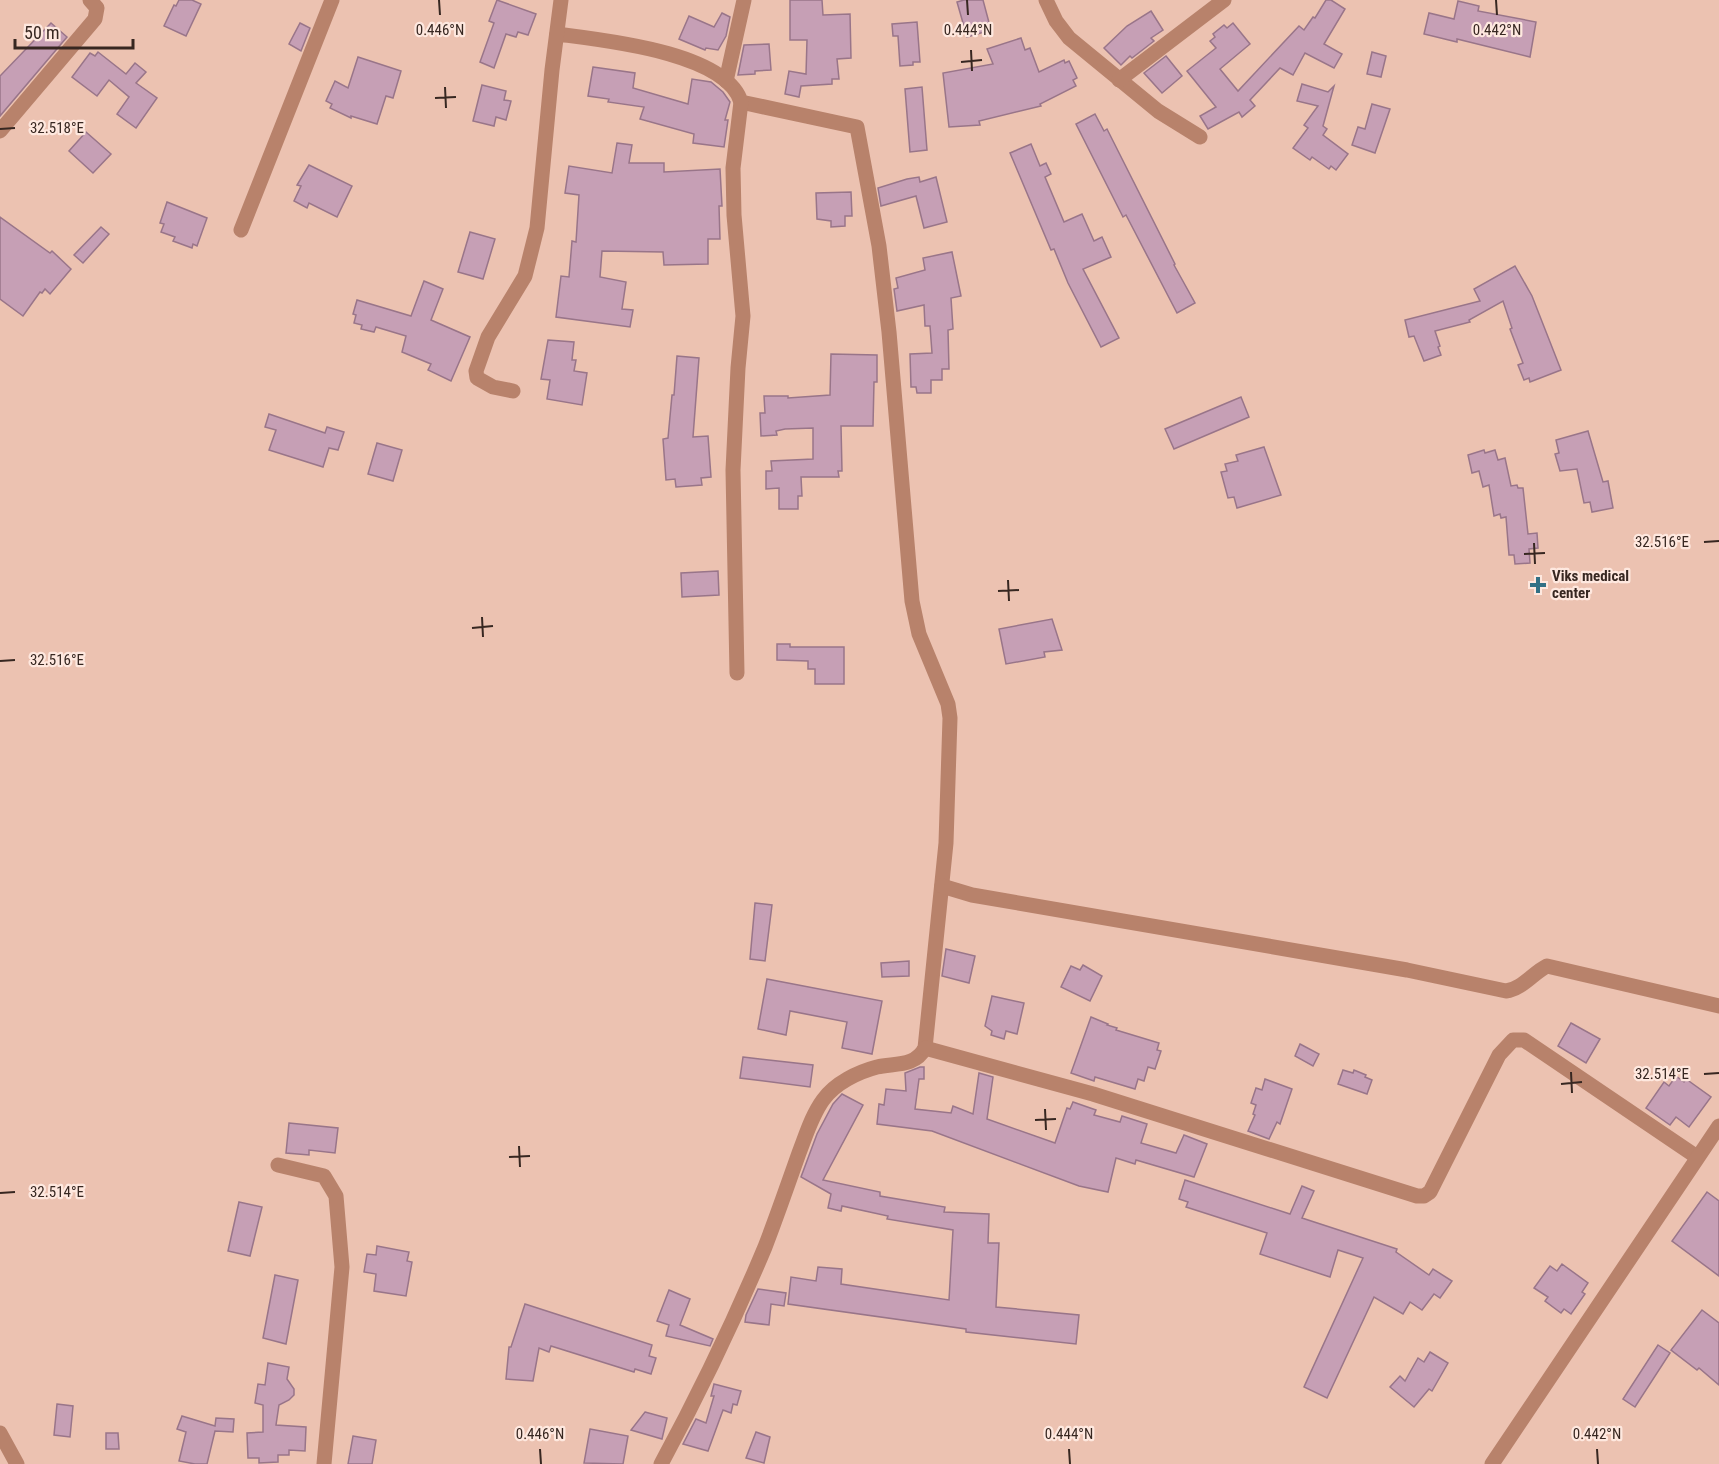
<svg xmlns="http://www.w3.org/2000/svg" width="1719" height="1464" font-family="'Roboto Condensed',sans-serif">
<rect width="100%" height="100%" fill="#ecc2b1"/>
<g fill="#c69fb5" stroke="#997589" stroke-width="1.5">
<polygon points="179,0 192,0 201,4 186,36 164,26 174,5 176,6"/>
<polygon points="497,0 536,14 528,35 518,32 516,37 506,34 494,68 480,62 494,23 489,21"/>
<polygon points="790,0 822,0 823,15 850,14 851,58 837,59 839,79 832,79 832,84 801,86 799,97 785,94 789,71 806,74 807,40 790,40"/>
<polygon points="964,0 983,0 991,30 967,37 957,2"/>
<polygon points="1326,0 1331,0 1345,9 1324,44 1342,54 1334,68 1305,53 1293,75 1280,68 1250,100 1255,106 1242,117 1239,112 1208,129 1200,116 1216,107 1187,71 1216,48 1210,41 1215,37 1213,34 1224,25 1227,28 1233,23 1250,44 1220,69 1238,91 1299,26 1304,30 1313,17 1315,18"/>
<polygon points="1458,1 1479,6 1478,11 1536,22 1530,57 1457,39 1457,42 1424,34 1429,13 1454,19"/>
<polygon points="1151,11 1163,30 1151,38 1154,41 1132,58 1130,56 1121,65 1104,48 1127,26"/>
<polygon points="722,13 730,17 726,36 718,50 706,48 705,50 679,39 689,16 714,27"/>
<polygon points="917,22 920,62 913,62 913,65 900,66 898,36 893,36 892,24"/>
<polygon points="51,23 67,37 0,116 0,76"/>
<polygon points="300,23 310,28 301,51 289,44"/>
<polygon points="1021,38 1025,50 1030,48 1039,72 1064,60 1065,63 1069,61 1077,78 1073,80 1076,86 1040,104 1041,106 979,121 980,125 949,127 943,73 993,64 987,49"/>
<polygon points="769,44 771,70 755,71 755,74 738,75 744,45"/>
<polygon points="98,52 126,74 135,63 146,72 136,83 157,98 136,128 117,114 129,97 109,80 97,96 72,77 90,53 95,56"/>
<polygon points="1372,52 1386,56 1381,77 1367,74"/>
<polygon points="1166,56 1182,76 1162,93 1144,73"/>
<polygon points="358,57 401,71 393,98 386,96 377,124 351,116 351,118 330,108 332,104 326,101 335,81 348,88"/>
<polygon points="593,67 635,73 633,88 688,104 692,79 711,82 723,92 730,102 725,120 728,120 724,147 693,143 694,134 640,119 644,107 608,102 609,99 588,96"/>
<polygon points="1302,84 1328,92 1334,86 1323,126 1327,129 1323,135 1348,154 1336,170 1331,166 1329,169 1312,157 1310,160 1293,148 1308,128 1304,125 1318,106 1297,101"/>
<polygon points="482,85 506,91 504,100 511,101 506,120 496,117 494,126 473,121"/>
<polygon points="922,87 927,150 910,152 905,89"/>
<polygon points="1372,104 1390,109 1375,153 1352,145 1358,127 1365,129"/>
<polygon points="1095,114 1104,131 1107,129 1175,264 1174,265 1195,303 1177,313 1126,215 1123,217 1076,124"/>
<polygon points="86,132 111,154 93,173 69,151"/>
<polygon points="617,143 632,145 629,163 664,163 664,172 720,169 722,206 719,206 720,239 708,239 708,264 664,265 663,252 602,251 600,277 626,282 622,309 633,310 630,327 556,317 561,276 569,277 572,241 576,242 579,195 565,193 569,166 612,173"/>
<polygon points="1031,144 1040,166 1046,163 1051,174 1045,177 1064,222 1082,214 1094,241 1102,237 1111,257 1083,269 1119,338 1101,347 1068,283 1054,249 1051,250 1010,153"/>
<polygon points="309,165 352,186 337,217 309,203 307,208 294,201 301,186 297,185"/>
<polygon points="919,177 920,182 936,177 947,222 924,228 916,196 881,206 878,188 907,179"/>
<polygon points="851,192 852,216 845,216 845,226 831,227 831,221 817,219 816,193"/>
<polygon points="167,202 207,218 197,246 193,244 192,248 173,241 175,237 161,232 164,224 160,223"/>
<polygon points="0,217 50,253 52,251 71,269 50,294 45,289 42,293 40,292 23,316 0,299"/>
<polygon points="101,227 109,234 83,263 74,255"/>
<polygon points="470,232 495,239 483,279 458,272"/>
<polygon points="952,252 961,296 951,298 953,329 948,330 949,369 942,369 942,380 931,380 931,393 917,393 916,387 911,387 910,354 932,353 930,326 925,326 924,305 897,311 894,289 898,288 896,278 925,270 923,258"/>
<polygon points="1515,266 1532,296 1561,370 1530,382 1529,378 1524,380 1518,365 1523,363 1510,329 1512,328 1503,301 1469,320 1470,322 1435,331 1440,346 1438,347 1441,355 1424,361 1414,336 1409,337 1405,320 1480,301 1474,289"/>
<polygon points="424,281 443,289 431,320 470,337 451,381 428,370 431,364 402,352 406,336 376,327 374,332 361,329 362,325 354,323 356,315 353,314 357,300 411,316"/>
<polygon points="548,340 574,342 572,360 576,360 574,371 587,373 582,405 547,399 550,380 541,379"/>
<polygon points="831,354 877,355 877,382 874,382 873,426 841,426 842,471 838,471 839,477 801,477 802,496 798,496 798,509 779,509 779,488 766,489 766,471 772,471 771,461 813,459 813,428 785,429 776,431 777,435 761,436 760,413 765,413 764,396 788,396 788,398 830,395"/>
<polygon points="677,356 699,358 693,437 708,436 711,477 701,478 702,485 676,487 675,479 666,480 663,439 668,438 672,395 674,395"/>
<polygon points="1241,397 1249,417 1174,449 1165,429"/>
<polygon points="269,414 325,433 327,427 344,432 338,450 329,448 323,467 269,450 276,430 265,427"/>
<polygon points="1588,431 1603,482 1608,481 1613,508 1592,512 1590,502 1584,503 1577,469 1560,471 1555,454 1559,453 1556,440"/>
<polygon points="377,443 402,450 393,481 368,474"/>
<polygon points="1264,447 1281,495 1237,508 1234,497 1228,498 1221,472 1227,471 1225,464 1238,461 1236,455"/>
<polygon points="1484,450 1485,453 1495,450 1498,460 1505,458 1511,486 1517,485 1518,488 1523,488 1528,534 1537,533 1538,548 1529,549 1530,563 1515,564 1514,555 1509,555 1506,517 1501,518 1500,514 1494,516 1489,485 1483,487 1479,471 1472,473 1468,455"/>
<polygon points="718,571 719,595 682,597 681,573"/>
<polygon points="1052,619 1062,650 1044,652 1045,657 1006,664 999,629"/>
<polygon points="777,644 790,644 790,647 844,647 844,684 815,684 815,669 808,669 808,661 777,660"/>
<polygon points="755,903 772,905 765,961 750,959"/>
<polygon points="946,949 975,956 969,983 942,976"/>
<polygon points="909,961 909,976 882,977 881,963"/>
<polygon points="1083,965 1102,976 1090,1001 1061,987 1071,966 1080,970"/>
<polygon points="767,979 882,1001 872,1054 842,1048 847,1022 790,1011 786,1035 758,1029"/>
<polygon points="992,996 1024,1003 1017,1034 1006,1031 1004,1039 991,1035 992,1031 985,1026"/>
<polygon points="1091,1017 1108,1024 1107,1025 1117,1028 1116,1030 1159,1043 1157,1050 1161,1051 1155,1069 1148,1067 1144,1081 1138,1079 1135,1089 1095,1077 1094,1081 1071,1073"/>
<polygon points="1571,1023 1600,1039 1586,1063 1558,1046"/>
<polygon points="1300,1044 1319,1054 1313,1066 1295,1056"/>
<polygon points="743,1057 813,1065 810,1087 740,1078"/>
<polygon points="920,1067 924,1067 924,1079 919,1079 915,1109 951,1113 953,1106 973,1114 979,1073 993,1077 987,1119 1055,1143 1067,1108 1070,1109 1073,1102 1096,1110 1094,1115 1120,1122 1122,1116 1147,1124 1141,1143 1176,1153 1184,1135 1207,1144 1194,1177 1136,1160 1135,1164 1116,1158 1108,1192 1079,1186 932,1131 877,1124 879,1104 884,1105 886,1089 906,1091 905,1073"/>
<polygon points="1343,1070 1353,1073 1354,1070 1366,1075 1365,1077 1372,1080 1367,1094 1338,1084"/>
<polygon points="1676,1076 1684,1082 1686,1079 1711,1097 1689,1127 1676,1117 1670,1125 1646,1108 1664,1082 1669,1086"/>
<polygon points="1265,1079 1292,1089 1280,1124 1277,1122 1269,1139 1248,1131 1255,1115 1253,1114 1256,1105 1251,1103 1256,1088 1262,1090"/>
<polygon points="842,1094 863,1105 823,1180 880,1192 880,1196 945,1207 944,1212 989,1214 988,1243 999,1243 996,1307 1079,1315 1076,1344 966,1332 966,1329 788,1304 791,1277 816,1281 818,1267 842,1269 841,1284 949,1300 953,1230 887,1219 888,1216 842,1206 841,1211 828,1208 831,1194 801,1177 817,1134 833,1104"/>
<polygon points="289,1123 338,1128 335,1153 309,1150 309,1155 286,1153"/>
<polygon points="1185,1180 1290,1214 1302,1186 1314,1191 1302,1218 1397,1249 1396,1252 1429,1275 1433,1269 1452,1281 1440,1298 1434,1294 1422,1310 1410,1302 1403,1314 1374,1297 1327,1398 1304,1387 1363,1258 1338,1250 1330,1277 1260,1254 1267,1233 1186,1207 1188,1202 1179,1199"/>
<polygon points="1707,1192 1719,1201 1719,1276 1672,1241"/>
<polygon points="239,1202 262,1207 250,1256 228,1251"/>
<polygon points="377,1246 409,1252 407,1261 412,1262 406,1296 374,1291 376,1274 364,1272 367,1254 376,1255"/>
<polygon points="1562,1264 1588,1283 1582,1292 1585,1294 1571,1314 1564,1309 1561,1313 1545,1301 1548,1297 1534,1288 1550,1266 1557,1271"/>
<polygon points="275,1275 298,1280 286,1344 263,1338"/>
<polygon points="758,1289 786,1293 784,1306 771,1304 769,1325 745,1322 746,1315"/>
<polygon points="669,1290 690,1299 680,1325 713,1339 710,1346 666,1336 669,1325 657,1321"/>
<polygon points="525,1304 652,1345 649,1356 656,1358 651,1374 635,1369 634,1372 551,1346 549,1352 539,1348 533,1381 506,1379 509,1347 511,1347"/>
<polygon points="1702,1310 1719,1323 1719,1385 1699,1368 1697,1370 1671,1350"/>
<polygon points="1658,1345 1670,1353 1635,1407 1623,1399"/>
<polygon points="1430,1352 1448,1363 1432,1391 1429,1389 1414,1407 1390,1387 1400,1376 1405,1381 1418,1358 1424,1362"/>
<polygon points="268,1363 289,1367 287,1379 294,1389 294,1395 289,1400 279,1405 276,1425 306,1427 305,1451 289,1450 289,1455 278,1455 278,1462 259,1463 259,1458 248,1458 247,1433 263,1432 263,1405 255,1403 258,1384 265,1385"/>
<polygon points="714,1384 741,1391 737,1405 733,1404 731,1413 723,1410 708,1451 683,1444 696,1419 706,1423 714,1396 711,1396"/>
<polygon points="57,1404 73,1406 70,1437 54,1435"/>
<polygon points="645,1412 667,1418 662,1439 631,1430"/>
<polygon points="182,1416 215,1426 216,1418 234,1419 233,1432 215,1431 207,1464 195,1464 179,1461 186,1432 177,1429"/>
<polygon points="590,1429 628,1436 623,1464 584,1463"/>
<polygon points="756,1432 770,1437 764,1463 746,1458"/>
<polygon points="106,1433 118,1433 119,1449 106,1449"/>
<polygon points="353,1436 376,1440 372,1464 348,1464"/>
</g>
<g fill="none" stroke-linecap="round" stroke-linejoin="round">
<g stroke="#b8826b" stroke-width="15">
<polyline points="1046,0 1056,21 1069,38 1158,111 1200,137"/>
<path d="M557 34C602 40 726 52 741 102L857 127 879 246 889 332 912 601 919 634 948 704 950 718 946 843 925 1048C915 1067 895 1063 877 1067 858 1072 835 1083 823 1100 812 1115 806 1135 799 1153 788 1184 777 1216 765 1247 734 1321 699 1394 661 1464"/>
<polyline points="1119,80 1224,0"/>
<polyline points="726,81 744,0"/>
<polyline points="0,131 95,19 97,8 90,0"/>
<polyline points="241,230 332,0"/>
<polyline points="513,391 493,387 477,378 476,371 488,337 525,276 537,228 552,70 561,0"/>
<polyline points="737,673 733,470 738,368 743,316 734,215 733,168 741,102"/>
<path d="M942 886 972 895 1407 970 1506 991C1522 989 1533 973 1547 966L1719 1006"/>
<polyline points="925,1048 1093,1094 1417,1196 1424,1196 1430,1192 1499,1055 1513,1040 1524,1040 1697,1157"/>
<polyline points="278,1165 324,1176 336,1196 342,1267 324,1464"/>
<polyline points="0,1433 17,1464"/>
<polyline points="1492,1464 1719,1126"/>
</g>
</g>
<path fill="none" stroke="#372721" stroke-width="2" d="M439 0 440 15M967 0 968 15M1496 0 1497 15M971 50 972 71M961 62 982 60M445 87 446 108M435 98 456 97M0 129 15 128M1704 542 1719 541M1534 543 1535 564M1524 554 1545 553M1008 580 1009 601M998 591 1019 590M482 617 483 637M472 628 493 626M0 661 15 660M1571 1072 1572 1093M1704 1074 1719 1073M1561 1084 1582 1082M1045 1109 1046 1130M1035 1120 1056 1119M519 1146 520 1167M509 1157 530 1156M0 1193 15 1192M540 1449 541 1464M1069 1449 1070 1464M1597 1449 1598 1464"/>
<path fill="#317085" stroke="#fee8df" stroke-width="2" d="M1535 576h6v6h6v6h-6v6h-6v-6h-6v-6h6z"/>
<g text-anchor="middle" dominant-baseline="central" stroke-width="4.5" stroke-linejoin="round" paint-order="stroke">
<g font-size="15" font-weight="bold" fill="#372721" stroke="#fee8df" text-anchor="start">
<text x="1552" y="576">Viks medical<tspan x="1552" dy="17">center</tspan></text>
</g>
</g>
<g font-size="15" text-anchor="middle" fill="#372721" stroke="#fee8df" stroke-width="4.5" stroke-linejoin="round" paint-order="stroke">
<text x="440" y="35">0.446°N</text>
<text x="968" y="35">0.444°N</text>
<text x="1497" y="35">0.442°N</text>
<text x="57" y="133">32.518°E</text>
<text x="1662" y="547">32.516°E</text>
<text x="57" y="665">32.516°E</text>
<text x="1662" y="1079">32.514°E</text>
<text x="57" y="1197">32.514°E</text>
<text x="540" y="1439">0.446°N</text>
<text x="1069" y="1439">0.444°N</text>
<text x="1597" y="1439">0.442°N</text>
</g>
<path d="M15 39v9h118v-9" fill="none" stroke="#372721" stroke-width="3"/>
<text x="24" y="39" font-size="18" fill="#372721" stroke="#fee8df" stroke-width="4.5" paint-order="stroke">50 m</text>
</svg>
